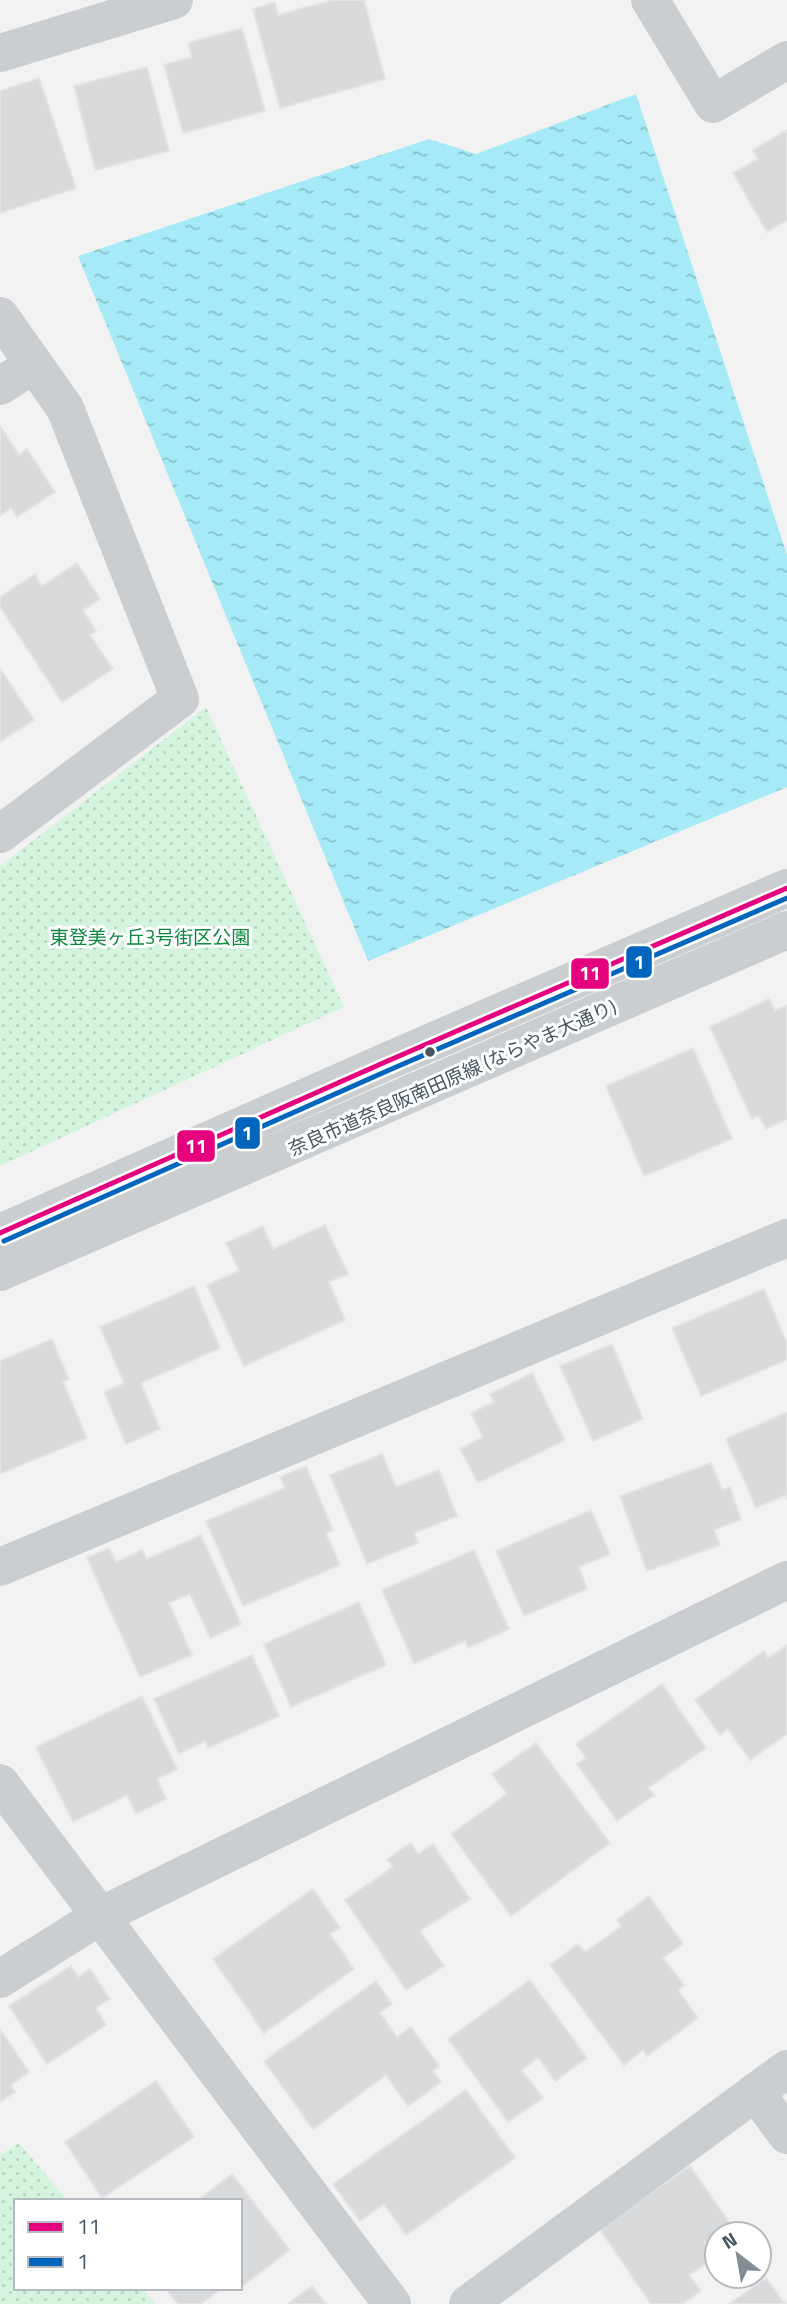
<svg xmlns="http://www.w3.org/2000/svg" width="787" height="2304" font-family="'Titillium Web','Noto Sans JP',sans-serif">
<defs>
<pattern id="grass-dots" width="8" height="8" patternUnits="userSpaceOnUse" patternTransform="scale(1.75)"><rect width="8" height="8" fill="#d5f4de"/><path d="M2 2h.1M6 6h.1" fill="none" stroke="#b8d3c1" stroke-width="1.8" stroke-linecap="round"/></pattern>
<pattern id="water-ripples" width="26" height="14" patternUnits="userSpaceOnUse" patternTransform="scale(1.75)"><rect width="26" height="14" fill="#a5eaf6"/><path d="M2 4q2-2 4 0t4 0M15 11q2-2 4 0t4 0" fill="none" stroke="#88c0cb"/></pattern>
</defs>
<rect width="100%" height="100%" fill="#f3f2f2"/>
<g fill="url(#grass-dots)">
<polygon points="206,707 344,1007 0,1166 0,866"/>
<polygon points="19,2143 68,2201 16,2201 16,2288 142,2288 156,2304 0,2304 0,2155"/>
</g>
<polygon fill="url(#water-ripples)" points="636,94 787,555 787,787 368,961 78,256 429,139 476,154"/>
<g fill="#d8dadb" stroke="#e4e4e5" stroke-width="2">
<polygon points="333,0 364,0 385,79 280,108 253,9 275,2 278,15"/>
<polygon points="242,28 265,111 183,133 164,65 192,57 188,43"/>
<polygon points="147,67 169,151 95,170 74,86"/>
<polygon points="39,78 76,188 0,213 0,91"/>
<polygon points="787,130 787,220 767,232 733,173 758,159 753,150"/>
<polygon points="0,426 19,455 27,449 55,492 17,517 11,508 0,516"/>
<polygon points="77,563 100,599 83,610 96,631 90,635 113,669 62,702 0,607 0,597 35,574 42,586"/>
<polygon points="0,668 34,720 0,742"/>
<polygon points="769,999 775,1011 787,1005 787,1119 766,1129 759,1116 752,1119 710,1027"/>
<polygon points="693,1048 732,1139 644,1176 606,1086"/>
<polygon points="325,1225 348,1274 329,1282 345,1320 244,1366 207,1285 239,1271 226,1243 263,1226 273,1249"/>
<polygon points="194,1286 220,1348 141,1383 160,1429 126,1444 104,1392 124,1383 100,1327"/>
<polygon points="764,1289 787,1343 787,1360 701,1396 672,1328"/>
<polygon points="52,1339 69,1379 63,1382 87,1438 0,1474 0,1361"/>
<polygon points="612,1344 643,1419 593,1441 560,1366"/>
<polygon points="532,1373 565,1440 478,1483 460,1449 483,1437 471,1413 494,1402 490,1394"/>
<polygon points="787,1412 787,1500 785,1495 756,1508 726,1439"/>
<polygon points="382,1454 396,1487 439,1470 457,1516 414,1533 418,1543 367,1564 330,1475"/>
<polygon points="711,1463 722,1490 730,1487 741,1520 714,1530 720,1545 647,1571 620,1496"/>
<polygon points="306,1466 333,1530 326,1533 340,1565 243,1606 206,1521 285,1488 280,1477"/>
<polygon points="591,1510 610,1554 579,1567 587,1589 524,1616 496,1551"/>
<polygon points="201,1535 241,1624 210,1638 190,1594 169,1603 192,1655 140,1677 87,1558 109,1548 116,1562 142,1550 147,1559"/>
<polygon points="474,1550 509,1629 468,1648 465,1641 414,1664 382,1590"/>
<polygon points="359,1602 386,1665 291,1707 264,1644"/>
<polygon points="787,1645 787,1734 750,1760 728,1729 720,1735 695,1700 764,1651 768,1658"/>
<polygon points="252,1655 279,1716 208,1748 205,1741 179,1754 154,1699"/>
<polygon points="662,1684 706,1748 648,1788 654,1795 617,1821 577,1764 586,1758 576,1744"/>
<polygon points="142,1696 177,1769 157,1779 166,1799 136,1814 127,1795 73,1822 36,1747"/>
<polygon points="536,1743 610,1843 511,1916 451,1834 507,1794 492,1774"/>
<polygon points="411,1843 418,1854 433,1844 470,1899 420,1931 444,1966 406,1990 345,1900 393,1867 387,1859"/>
<polygon points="313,1889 340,1928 330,1934 354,1969 264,2033 213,1959"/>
<polygon points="649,1896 683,1944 663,1958 684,1985 678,1990 698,2018 647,2056 643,2050 624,2065 550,1965 578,1944 585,1952 622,1926 617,1920"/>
<polygon points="71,1966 78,1977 90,1969 110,1999 96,2008 106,2025 47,2064 9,2006"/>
<polygon points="530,1980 587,2058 555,2081 538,2058 522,2070 543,2098 508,2122 448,2039"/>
<polygon points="376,1981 392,2004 380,2013 397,2037 411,2027 439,2066 433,2071 441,2082 408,2106 386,2075 313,2129 264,2061"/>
<polygon points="0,2029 29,2072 11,2085 15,2092 0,2102"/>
<polygon points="156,2081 194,2137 102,2198 65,2142"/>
<polygon points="466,2090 515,2158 406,2235 384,2204 360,2221 333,2184"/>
<polygon points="690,2166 731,2225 705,2243 715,2258 689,2275 701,2291 682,2304 651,2304 599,2228"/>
<polygon points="232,2174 290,2250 240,2288 240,2201 197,2201"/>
<polygon points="766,2278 785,2304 729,2304"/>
<polygon points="312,2286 326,2304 288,2304"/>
<polygon points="165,2288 222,2288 201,2304 178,2304"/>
</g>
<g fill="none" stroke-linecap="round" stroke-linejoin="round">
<g stroke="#cbced1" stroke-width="38">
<polyline points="650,0 713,104 787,60"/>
<polyline points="0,53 174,0"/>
<polyline points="0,316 65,408 180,699 0,834"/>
<polyline points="0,386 33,365"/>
<polyline points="0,1233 383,1063 787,888"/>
<polyline points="0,1272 787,930"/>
<polyline points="0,1567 787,1238"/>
<polyline points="0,1783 392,2304"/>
<polyline points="0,1979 100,1916 787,1580"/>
<polyline points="755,2092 787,2135"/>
<polyline points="468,2304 787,2069"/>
</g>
<defs>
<polyline id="bus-1" points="0,1233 383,1063 787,888"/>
<polyline id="bus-2" points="4,1241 387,1071 787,898"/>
</defs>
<use href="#bus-1" stroke="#fff" stroke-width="10"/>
<use href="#bus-2" stroke="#fff" stroke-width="10"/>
<use href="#bus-1" stroke="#e5007d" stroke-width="5"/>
<use href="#bus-2" stroke="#0065bd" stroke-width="5"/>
</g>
<circle fill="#465661" stroke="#fff" stroke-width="2.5" cx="430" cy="1052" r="6"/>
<g text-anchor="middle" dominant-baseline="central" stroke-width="6" stroke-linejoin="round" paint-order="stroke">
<g font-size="19" fill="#0c8841" stroke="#fff">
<text x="150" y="936">東登美ヶ丘3号街区公園</text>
</g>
<g font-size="19" fill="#465661" stroke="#fff">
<text transform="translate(452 1077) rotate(-24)">奈良市道奈良阪南田原線 (ならやま大通り)</text>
</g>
</g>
<g stroke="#fff" stroke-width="2.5">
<rect x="625" y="945" width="28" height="34" rx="7" fill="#0065bd"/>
<rect x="570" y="957" width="40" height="33" rx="7" fill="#e5007d"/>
<rect x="234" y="1116" width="27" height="34" rx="7" fill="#0065bd"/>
<rect x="176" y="1129" width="40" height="34" rx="7" fill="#e5007d"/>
</g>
<g font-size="19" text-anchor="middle" font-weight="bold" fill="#fff">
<text x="639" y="969">1</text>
<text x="590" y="980">11</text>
<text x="247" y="1140">1</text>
<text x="196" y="1153">11</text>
</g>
<rect x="14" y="2199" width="228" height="91" fill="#ffffff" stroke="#b5bbc0" stroke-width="2"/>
<rect x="28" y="2222" width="35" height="10" fill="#e5007d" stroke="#b5bbc0" stroke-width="2"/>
<text x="77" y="2234" font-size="21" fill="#465661">11</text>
<rect x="28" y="2257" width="35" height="10" fill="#0065bd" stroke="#b5bbc0" stroke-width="2"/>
<text x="77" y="2269" font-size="21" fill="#465661">1</text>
<g transform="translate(738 2255) rotate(329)"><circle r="33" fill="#ffffff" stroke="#b5bbc0" stroke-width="2"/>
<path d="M0-5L12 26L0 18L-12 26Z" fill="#838d94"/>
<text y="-10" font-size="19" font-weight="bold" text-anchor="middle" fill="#465661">N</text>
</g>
</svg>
